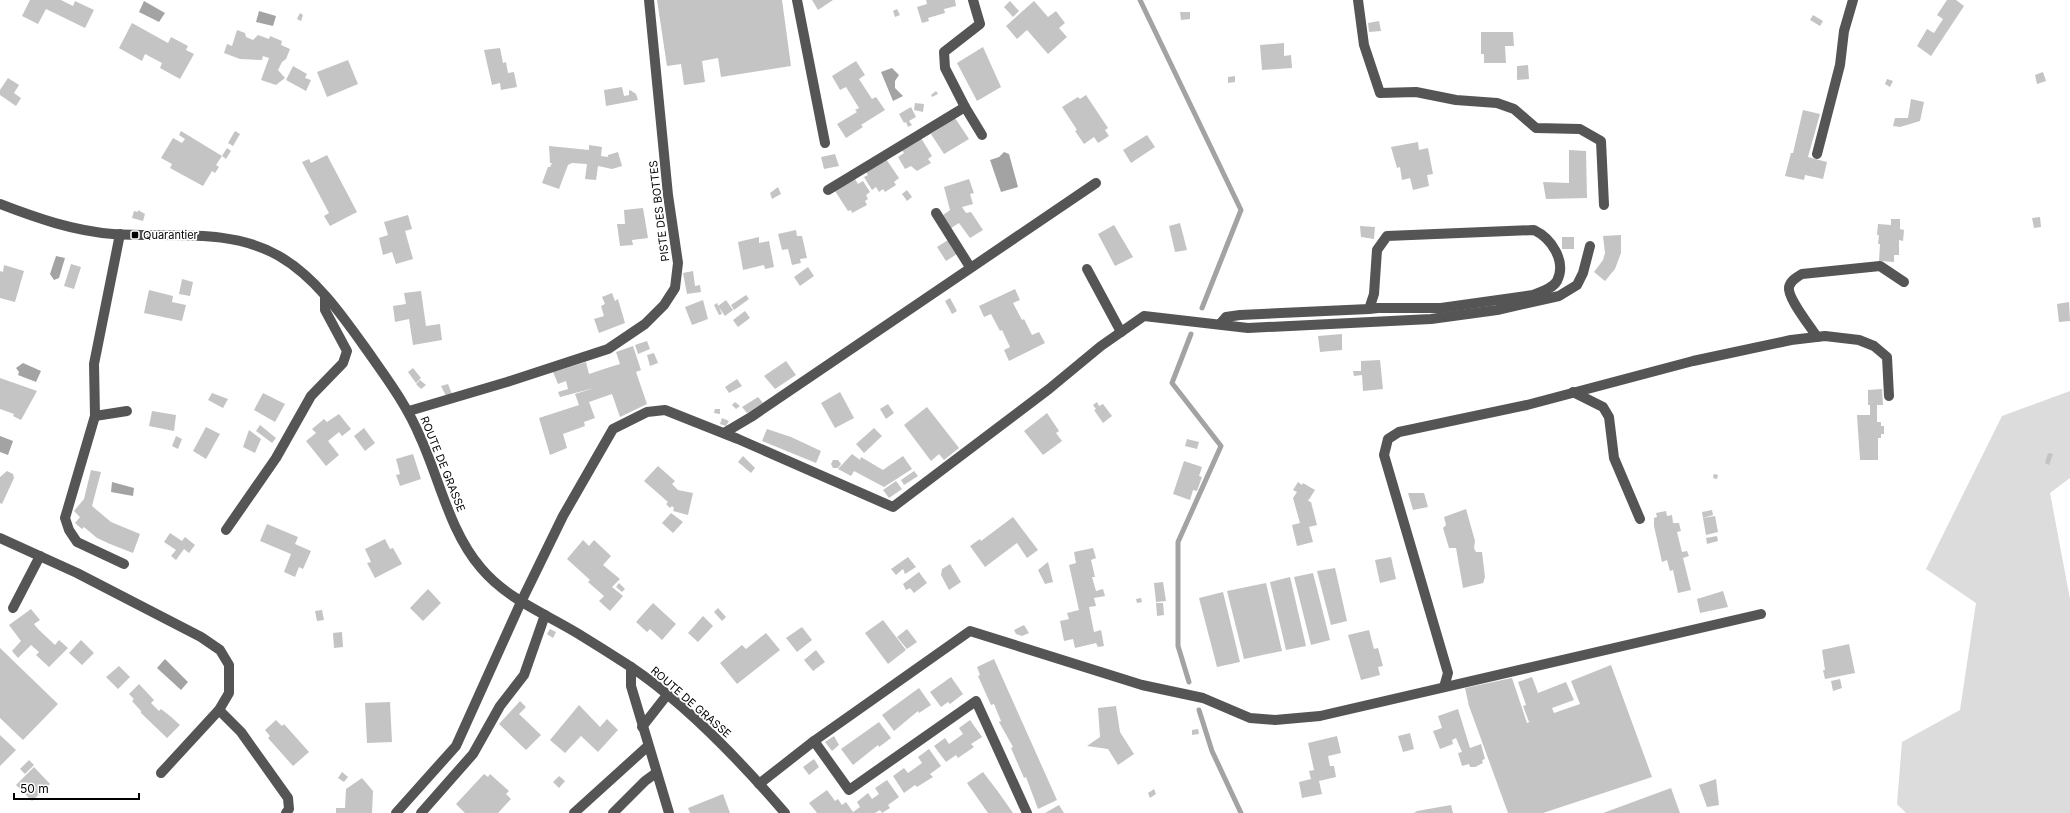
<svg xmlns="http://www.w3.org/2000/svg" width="2070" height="813" font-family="Inter,sans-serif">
<rect width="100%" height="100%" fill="#fff"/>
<polygon fill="#dcdcdc" points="2070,391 2070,478 2050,493 2070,599 2070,813 1906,813 1897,804 1902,742 1960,710 1976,603 1926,569 2002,416"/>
<g fill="#a3a3a3">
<polygon points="144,1 165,13 159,22 139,12"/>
<polygon points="259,11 276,16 273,26 256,22"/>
<polygon points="892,68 899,75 895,81 895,88 903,96 893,101 881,72"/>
<polygon points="1004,152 1009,154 1018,187 1001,192 990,160 999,157"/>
<polygon points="56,256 65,258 59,278 54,280 50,274"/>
<polygon points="23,363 41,371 36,382 18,375 19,372 16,368"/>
<polygon points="0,436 13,441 8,455 0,452"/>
<polygon points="112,482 134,488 133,496 111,492"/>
<polygon points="165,659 188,682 181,690 157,668"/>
</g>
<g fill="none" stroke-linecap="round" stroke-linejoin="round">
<g stroke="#a3a3a3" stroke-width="5">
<polyline points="1140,0 1241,210 1202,308"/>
<polyline points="1189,682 1178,646 1178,542 1221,446 1172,383 1191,334"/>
<polyline points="1199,710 1212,751 1241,813"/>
</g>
</g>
<g fill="#c4c4c4">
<polygon points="30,0 61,0 73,6 75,1 94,10 85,28 46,9 38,24 22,16"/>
<polygon points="657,0 782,0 791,66 721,77 718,58 702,61 705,82 684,85 681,64 667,66"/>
<polygon points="812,0 833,0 818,10"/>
<polygon points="926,0 955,0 956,6 944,9 945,13 928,18 929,21 922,23 917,7 927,4"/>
<polygon points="1947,0 1956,0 1964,6 1931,56 1917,46 1927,29 1934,33 1943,19 1937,15"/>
<polygon points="1010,1 1019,11 1013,17 1004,7"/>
<polygon points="1034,1 1048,17 1056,11 1065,23 1059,28 1067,37 1048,54 1027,30 1017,39 1006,26"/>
<polygon points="897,9 900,15 895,17 893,11"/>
<polygon points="1180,12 1190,12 1190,19 1181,20"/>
<polygon points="300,13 303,15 301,21 297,19"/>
<polygon points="1813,15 1823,21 1820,26 1810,20"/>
<polygon points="1379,21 1381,31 1369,32 1368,23"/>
<polygon points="132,23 168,43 171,37 188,46 186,50 194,54 180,79 160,68 162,63 145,54 142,61 119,48"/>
<polygon points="237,30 245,33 246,37 253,40 258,35 269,39 270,36 282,41 281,45 290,49 286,59 282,62 278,70 285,78 276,85 261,80 269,58 263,56 262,60 240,59 224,53 227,44 232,46"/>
<polygon points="1481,32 1513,32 1514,46 1505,46 1506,63 1484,63 1484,54 1481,54"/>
<polygon points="1284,43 1284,56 1291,55 1292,68 1262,70 1260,45"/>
<polygon points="983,47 1001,87 977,101 957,63"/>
<polygon points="500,48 503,63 506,62 508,73 514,72 517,87 501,90 500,83 492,85 484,50"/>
<polygon points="348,60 358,84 327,97 317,72"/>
<polygon points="856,61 865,75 859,79 872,99 876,97 885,110 861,125 863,127 846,138 837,124 857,112 855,110 859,108 846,87 840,90 832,76"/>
<polygon points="1528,65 1529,79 1517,80 1517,66"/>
<polygon points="293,66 307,74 305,78 311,80 306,91 286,80"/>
<polygon points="2043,72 2046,81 2037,84 2035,75"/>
<polygon points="1235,76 1235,82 1228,83 1228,77"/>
<polygon points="8,78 19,85 14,93 21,98 16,106 0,95 0,90"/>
<polygon points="1887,79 1893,81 1890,87 1885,84"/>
<polygon points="622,87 624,96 629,95 629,91 630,90 636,94 638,100 606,106 604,90"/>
<polygon points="936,91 938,94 932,97 931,95"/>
<polygon points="1086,95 1108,128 1105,130 1109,136 1098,143 1094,137 1084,144 1075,131 1077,130 1062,107 1078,97 1080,99"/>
<polygon points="1911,99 1924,102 1920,121 1900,127 1893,126 1895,118 1908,118"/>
<polygon points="915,103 924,104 923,112 914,110"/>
<polygon points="911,107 916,117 909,121 912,125 908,127 906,122 904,123 899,114"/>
<polygon points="1803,110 1820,114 1808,157 1827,162 1823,179 1805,175 1804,180 1785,176 1791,153 1793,153"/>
<polygon points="955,118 969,139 944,154 931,134"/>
<polygon points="181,131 222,156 216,165 219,167 215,173 212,171 203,186 170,168 172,164 161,158 173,138 182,143 185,139 179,135"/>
<polygon points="235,131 240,134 233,146 228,143"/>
<polygon points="1147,135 1155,147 1131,163 1123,150"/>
<polygon points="921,138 932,156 928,159 931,163 917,171 911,166 905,169 898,157 904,153 902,150"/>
<polygon points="1418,142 1419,150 1428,148 1433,174 1427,175 1429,186 1413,190 1410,178 1402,180 1400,167 1397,168 1391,147"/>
<polygon points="589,145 602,147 601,156 608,157 608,155 618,152 622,166 612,169 598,166 596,180 585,179 587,164 572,163 568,165 559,189 542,183 548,167 550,167 552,163 550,163 549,146 589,150"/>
<polygon points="227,148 231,151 226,159 222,156"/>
<polygon points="1569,150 1586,151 1587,198 1546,199 1543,182 1569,183"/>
<polygon points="835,154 839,166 824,169 821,157"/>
<polygon points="327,155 357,212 330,226 324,216 329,213 302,162 309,159 311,163"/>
<polygon points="886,159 899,178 894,182 896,185 885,192 883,189 879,192 876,187 872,190 864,177 868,175 866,172"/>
<polygon points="855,179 858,184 863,181 870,192 866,195 868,199 865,201 867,205 852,213 851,210 848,211 835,191"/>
<polygon points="969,179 974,193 970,194 973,204 962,207 966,213 971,212 983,230 970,238 959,223 951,228 943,215 950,210 944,187"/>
<polygon points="778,187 781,194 772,199 770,193"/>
<polygon points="907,190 912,197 907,201 902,194"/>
<polygon points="643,208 648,238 632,240 633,245 620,246 617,224 625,224 624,210"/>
<polygon points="138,210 145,214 143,221 132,218 134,211 138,212"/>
<polygon points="408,215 412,229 405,231 413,259 396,264 392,252 383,255 379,238 388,235 384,222"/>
<polygon points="2040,217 2041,227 2034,228 2032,218"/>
<polygon points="1891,219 1900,219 1900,229 1904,230 1903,241 1899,240 1899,255 1894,255 1894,262 1879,261 1880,244 1878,244 1879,235 1877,235 1878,224 1891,225"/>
<polygon points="1180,223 1187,250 1175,252 1169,226"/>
<polygon points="1114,225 1133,257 1115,266 1098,234"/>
<polygon points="1360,226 1375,227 1374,239 1361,237"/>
<polygon points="796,230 797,236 802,236 807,258 800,259 801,263 792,265 788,249 782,250 778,234"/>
<polygon points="1621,235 1621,253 1615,269 1605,281 1594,272 1603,260 1605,253 1603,236"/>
<polygon points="759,237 759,243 769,241 774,267 765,269 764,265 743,270 738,242"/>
<rect x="1562" y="237" width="12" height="12"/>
<polygon points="948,240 957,254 946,261 937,247"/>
<polygon points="71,264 81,267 74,289 64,286"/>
<polygon points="4,265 24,271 15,302 0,298 0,271 3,272"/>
<polygon points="808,267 814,276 800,286 794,277"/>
<polygon points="693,271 695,286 700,285 701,292 687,294 683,273"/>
<polygon points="182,279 193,282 190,296 179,294"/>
<polygon points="1015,289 1020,300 1013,303 1022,320 1024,319 1032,335 1039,332 1045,343 1009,361 1004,350 1010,347 1002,330 1000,331 991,314 984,317 979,306"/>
<polygon points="149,290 173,296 172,302 186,305 182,321 144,313"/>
<polygon points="421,291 426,326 440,324 442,340 413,345 409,319 395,322 393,306 406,304 404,293"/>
<polygon points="612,293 615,301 618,299 625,323 599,333 594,319 604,316 601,306 605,304 602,297"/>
<polygon points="746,295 749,299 734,310 731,305"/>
<polygon points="950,298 957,311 952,314 945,301"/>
<polygon points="703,300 708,319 692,325 685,307"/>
<polygon points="726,300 733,310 725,316 718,306"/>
<polygon points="2069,302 2070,321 2059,322 2057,304"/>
<polygon points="717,303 722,314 719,315 714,305"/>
<polygon points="745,311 750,318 738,327 733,320"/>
<polygon points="1342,334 1342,350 1320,352 1318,336"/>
<polygon points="647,341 650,349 638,354 635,345"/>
<polygon points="633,346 641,370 636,372 647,404 620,417 612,394 589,402 595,418 584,422 585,426 563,434 567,448 550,455 539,418 579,405 575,394 594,388 560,397 558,392 568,389 566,381 558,384 553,372 586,362 589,374 610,367 620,364 616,352"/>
<polygon points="654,353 658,363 650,366 647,355"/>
<polygon points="1380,360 1383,389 1363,391 1362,375 1354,376 1353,371 1361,371 1361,361"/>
<polygon points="786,361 796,375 775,389 764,376"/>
<polygon points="413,368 421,378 416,383 408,372"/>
<polygon points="0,378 37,391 21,420 13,416 14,414 0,409"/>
<polygon points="737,379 742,386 729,393 725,387"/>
<polygon points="420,380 426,385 421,389 416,384"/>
<polygon points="448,384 452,394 446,396 441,386"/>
<polygon points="1882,389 1883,405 1877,405 1877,422 1881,422 1881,426 1884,426 1884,434 1881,434 1881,438 1878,438 1878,460 1860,460 1857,415 1870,415 1870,405 1868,405 1868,390"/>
<polygon points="840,392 854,418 835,428 821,403"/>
<polygon points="212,393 228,399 223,408 208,400"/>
<polygon points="263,393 285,404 275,422 254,410"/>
<polygon points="758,397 763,403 747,413 742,407"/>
<polygon points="735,402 740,406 736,409 732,405"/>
<polygon points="1097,402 1099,406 1103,404 1112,416 1103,423 1094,410 1096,409 1093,405"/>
<polygon points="888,404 894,413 886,419 880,409"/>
<polygon points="927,407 959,448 944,460 939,454 931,461 904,425"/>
<polygon points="715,409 720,409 720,414 714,413"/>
<polygon points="152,411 176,415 174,431 149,426"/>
<polygon points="1047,413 1059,431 1056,433 1062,441 1043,455 1024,431"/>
<polygon points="339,414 351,429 342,436 339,432 328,441 339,455 326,466 306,441 316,433 312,429 324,419 327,422"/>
<polygon points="722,418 729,421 726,426 720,424"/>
<polygon points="260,425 276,438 272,443 256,431"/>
<polygon points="206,427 220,434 206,459 193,451"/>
<polygon points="364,428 375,443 365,451 354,436"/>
<polygon points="874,428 882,436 864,453 856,444"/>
<polygon points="767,429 791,437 821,451 816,463 762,441"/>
<polygon points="249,430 261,439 255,453 243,447"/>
<polygon points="176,436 182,439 178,449 172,446"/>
<polygon points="1187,439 1199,442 1197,449 1185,446"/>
<polygon points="2048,453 2053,454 2049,465 2045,463"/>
<polygon points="413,454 421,479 400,486 396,475 400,474 396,459"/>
<polygon points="852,454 860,460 861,457 883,470 903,456 912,469 884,487 854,471 851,476 838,469"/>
<polygon points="743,456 755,468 751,473 738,462"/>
<polygon points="833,460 838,460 841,464 838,468 833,468 831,464"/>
<polygon points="1184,461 1202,467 1199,476 1202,477 1197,491 1193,490 1190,500 1173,494"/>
<polygon points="658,466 675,481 672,484 678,490 693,493 688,515 673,511 674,508 672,506 670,508 666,504 668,502 644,481"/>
<polygon points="91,470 101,472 92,506 111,522 140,534 133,553 110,544 97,538 84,527 82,529 75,523 80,517 74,511 84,499"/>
<polygon points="7,471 13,474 14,478 2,504 0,503 0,477"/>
<polygon points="914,471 918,476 904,485 901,480"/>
<polygon points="1714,474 1718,475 1717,479 1713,478"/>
<polygon points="896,481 902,489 889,498 883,490"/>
<polygon points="1298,482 1302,485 1303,483 1315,490 1308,501 1311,502 1317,525 1309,527 1313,542 1297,546 1292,525 1300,523 1293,498 1297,492 1293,490"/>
<polygon points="1408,493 1424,493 1428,507 1413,510"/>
<polygon points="1466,509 1475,541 1474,548 1476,552 1482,552 1485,577 1483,583 1463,588 1456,548 1449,548 1443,528 1446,525 1444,517"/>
<polygon points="1712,510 1713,515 1703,518 1702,512"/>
<polygon points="1666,511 1667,516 1672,515 1673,523 1679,523 1681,531 1677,532 1682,552 1687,551 1689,556 1683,558 1691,590 1678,593 1673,570 1670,571 1667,560 1662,562 1654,526 1654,518 1657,517 1656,513"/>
<polygon points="671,513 683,522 673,533 662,523"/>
<polygon points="1715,516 1718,532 1706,535 1703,518"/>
<polygon points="1013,517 1038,550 1027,558 1017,543 985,567 970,546 980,539 981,541"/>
<polygon points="267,524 298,537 295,544 311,551 303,569 299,567 295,577 284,572 291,554 260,541"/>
<polygon points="170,533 182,541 185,537 195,545 189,553 184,549 176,560 171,556 176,550 164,542"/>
<polygon points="1717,536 1718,541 1707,544 1706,538"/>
<polygon points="385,539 390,549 393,548 402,564 375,578 367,563 371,562 365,549"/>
<polygon points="583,540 589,546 594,540 611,556 603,565 620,579 612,587 623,596 610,611 599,601 604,596 588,582 590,580 567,559"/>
<polygon points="1093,548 1096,558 1091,560 1095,577 1092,577 1096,591 1103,589 1105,596 1094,598 1096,606 1089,607 1094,632 1101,630 1104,646 1098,647 1096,643 1075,648 1073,639 1064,641 1060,621 1069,619 1067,613 1079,610 1069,565 1076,563 1074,552"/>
<polygon points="908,557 916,567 905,574 903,569 896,575 891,569"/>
<polygon points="1391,557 1396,579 1380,583 1375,560"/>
<polygon points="1048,562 1053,582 1045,584 1038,570"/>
<polygon points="950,564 961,582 949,590 941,575 942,569"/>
<polygon points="1335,568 1347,621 1331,625 1317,571"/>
<polygon points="919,572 927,583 914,593 910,588 906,590 903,584"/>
<polygon points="1313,573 1330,640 1311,645 1294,577"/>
<polygon points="1290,577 1306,646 1286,650 1270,582"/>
<polygon points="1163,582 1166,601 1156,602 1154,583"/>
<polygon points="619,583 625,589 622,592 616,587"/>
<polygon points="1266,583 1282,651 1244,659 1227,591"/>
<polygon points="428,589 441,603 423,621 410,608"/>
<polygon points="1723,591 1728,607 1700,613 1697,599"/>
<polygon points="1223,592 1240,662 1217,667 1199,598"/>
<polygon points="1141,598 1142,602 1137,603 1136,599"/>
<polygon points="653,603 676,624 662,640 650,629 647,632 636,622"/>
<polygon points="1156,603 1163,603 1164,615 1157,616"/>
<polygon points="718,608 726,617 722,621 714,612"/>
<polygon points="31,609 40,620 34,624 38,629 55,645 59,640 68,648 49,667 36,655 39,652 31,645 18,658 12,651 21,641 9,625"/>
<polygon points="322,610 324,620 317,621 315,611"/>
<polygon points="703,616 713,626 698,642 688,633"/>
<polygon points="883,620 906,650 888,664 865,633"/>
<polygon points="1024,625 1029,633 1022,636 1016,634 1014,630"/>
<polygon points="802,627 812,640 797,652 786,638"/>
<polygon points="550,629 556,632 553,638 547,634"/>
<polygon points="907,629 917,642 907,649 897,637"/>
<polygon points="1369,630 1374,649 1378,648 1383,666 1378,667 1380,675 1361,680 1348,635"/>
<polygon points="342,632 343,647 334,648 333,633"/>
<polygon points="766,633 780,650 737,684 720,663 742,645 746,649"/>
<polygon points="81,640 94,653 82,665 69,653"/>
<polygon points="1849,644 1855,673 1825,679 1823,670 1825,670 1822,650"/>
<polygon points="0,648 58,704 23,740 0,718"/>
<polygon points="816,650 825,662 813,671 804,660"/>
<polygon points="994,659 1057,800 1038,809 1026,777 1024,778 1011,748 1013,747 999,722 1001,721 994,704 991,705 978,676 980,675 977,667"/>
<polygon points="1611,665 1652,777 1543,813 1508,813 1469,706 1465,688 1512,678 1527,723 1532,721 1529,722 1523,706 1526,705 1518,682 1532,677 1538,693 1566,682 1574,700 1552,708 1554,713 1580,704 1571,681"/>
<polygon points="119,666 130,677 118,689 106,677"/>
<polygon points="951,677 963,694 950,704 948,702 941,707 930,692"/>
<polygon points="1840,679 1842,688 1833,691 1831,681"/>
<polygon points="139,684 154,700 151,703 159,711 161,709 170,716 180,725 167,738 141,713 141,711 132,701 134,699 129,694"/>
<polygon points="919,688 931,705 919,713 918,711 894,731 882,715"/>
<polygon points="520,701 526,707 519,714 541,735 526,750 499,724"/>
<polygon points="390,702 392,742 367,743 365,703"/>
<polygon points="579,705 600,727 607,719 618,730 598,752 581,736 565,753 550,740"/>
<polygon points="1116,706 1120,732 1134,754 1118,765 1108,749 1087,746 1100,737 1098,708"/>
<polygon points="1458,709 1470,748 1481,744 1485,759 1482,760 1483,763 1475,767 1470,767 1469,764 1462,766 1458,753 1462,752 1456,738 1452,740 1453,744 1440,749 1433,731 1442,728 1438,716"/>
<polygon points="276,720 282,726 284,724 309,752 293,766 268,738 270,736 265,730"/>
<polygon points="970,720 982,737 971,744 974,747 958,758 956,755 946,762 934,746 945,738 949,744 963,734 959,728"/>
<polygon points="879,722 891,738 879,747 878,745 853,765 841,749"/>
<polygon points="1198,729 1199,734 1192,735 1192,730"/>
<polygon points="1410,733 1414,749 1403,752 1398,736"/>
<polygon points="0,735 16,750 0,766"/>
<polygon points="834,736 839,745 832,751 825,742"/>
<polygon points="1337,736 1341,753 1328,756 1330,766 1334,766 1336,777 1319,781 1322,794 1302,798 1299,782 1311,779 1309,771 1314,770 1308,743"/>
<polygon points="929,749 941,766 930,774 933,777 917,787 915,785 904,793 893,776 904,768 908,773 922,763 918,757"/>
<polygon points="814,759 819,767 809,775 803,767"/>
<polygon points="29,760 34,765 25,774 20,769"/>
<polygon points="34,767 50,784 32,801 16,785"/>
<polygon points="342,772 348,777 344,782 338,778"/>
<polygon points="983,772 999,793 1013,813 988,813 967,783"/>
<polygon points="484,774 488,777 490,774 509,791 506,794 511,799 498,813 465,813 456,804"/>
<polygon points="559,776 565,781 559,788 553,782"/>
<polygon points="362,778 373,791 372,813 336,813 336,808 345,808 346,789"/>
<polygon points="1716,779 1719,805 1707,807 1699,785"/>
<polygon points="887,780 899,797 888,805 890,808 882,813 880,810 875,813 817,813 809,803 827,790 835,801 838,799 842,805 846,802 853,812 860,807 857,802 868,793 872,799 879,794 875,788"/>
<polygon points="1671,788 1680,813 1603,813"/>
<polygon points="1154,789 1156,794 1150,798 1148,793"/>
<polygon points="723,794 730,813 690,813 688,808"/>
<polygon points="1059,805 1064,813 1045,813"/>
<polygon points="1451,805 1453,813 1414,813 1417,811"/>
</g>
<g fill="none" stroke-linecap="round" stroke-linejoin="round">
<g stroke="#555" stroke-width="10">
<polyline points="797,0 825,143"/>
<polyline points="1358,0 1364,45 1380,93 1416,92 1456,100 1497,103 1514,109 1536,128 1580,129 1601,141 1604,205"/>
<polyline points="965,107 982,135"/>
<polyline points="1817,154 1840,65 1844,31 1853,0"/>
<polyline points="828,190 965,107 945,68 944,52 980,24 973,0"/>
<path d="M0 204C36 218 74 231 113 234 168 238 229 227 279 256 317 278 344 318 369 353 388 380 408 407 421 439 440 481 450 532 481 568 507 599 544 613 577 633 595 644 614 656 631 667 686 704 742 763 785 813"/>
<polyline points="936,213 970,267"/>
<polyline points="120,234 94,364 95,416 65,518 69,530 77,542 124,564"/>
<polyline points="1087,269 1121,332"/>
<path d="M1220 324 1226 317 1240 315 1369 309 1378 308H1441L1533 295C1541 292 1552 289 1557 281 1567 261 1551 238 1534 230L1387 236 1377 250 1374 294 1369 309"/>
<path d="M1817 337C1811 327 1787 298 1789 287 1791 280 1797 277 1802 274L1880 266 1904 282"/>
<polyline points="1573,392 1603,407 1609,417 1614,458 1640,519"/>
<polyline points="409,411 507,382 608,349 645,324 664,305 675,288 678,263 668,195 649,0"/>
<polyline points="95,416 127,411"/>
<polyline points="724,433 751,417 1096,183"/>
<polyline points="226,530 276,458 311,396 343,363 347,351 325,310 325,296"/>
<polyline points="0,538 77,573 201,637 220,650 229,665 229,693 219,710 161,773"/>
<polyline points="13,608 40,556"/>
<polyline points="631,667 631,686 669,813"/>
<polyline points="1444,687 1448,673 1384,455 1388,439 1399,432 1527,405 1693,361 1791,340 1825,336 1859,340 1874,346 1887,357 1889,396"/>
<polyline points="219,710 241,732 288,798 289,809 286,813"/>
<polyline points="642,727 667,695"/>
<polyline points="814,741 849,790 976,701 1027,813"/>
<polyline points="759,784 814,741 970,631 1142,685 1203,698 1250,718 1275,720 1320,716 1761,614"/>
<polyline points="396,813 456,746 521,602 563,516 613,429 647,412 665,410 738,439 893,507 1049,389 1101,346 1144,316 1248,328 1431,319 1497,310 1559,296 1577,285 1583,273 1590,246"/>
<polyline points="421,813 473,754 500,706 524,675 545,615"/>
<polyline points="574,813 648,746"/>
<polyline points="613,813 645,781 656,773"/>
</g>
</g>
<rect fill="#000" stroke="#fff" stroke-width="1.5" x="131" y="231" width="8" height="8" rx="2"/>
<g text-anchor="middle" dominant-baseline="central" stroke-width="3.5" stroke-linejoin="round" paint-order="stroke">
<g font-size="11" fill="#000" stroke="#fff">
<text transform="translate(659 211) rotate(-97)">PISTE DES BOTTES</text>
<text transform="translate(443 464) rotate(68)">ROUTE DE GRASSE</text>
<text transform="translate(691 702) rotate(41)">ROUTE DE GRASSE</text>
</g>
<g font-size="11" fill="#000" stroke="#fff" text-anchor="start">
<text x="143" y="235">Quarantier</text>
</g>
</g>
<path d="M14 793v6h125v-6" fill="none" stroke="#000000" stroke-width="2"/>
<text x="20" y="793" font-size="12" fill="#000000" stroke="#ffffff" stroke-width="3" paint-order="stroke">50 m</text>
</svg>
